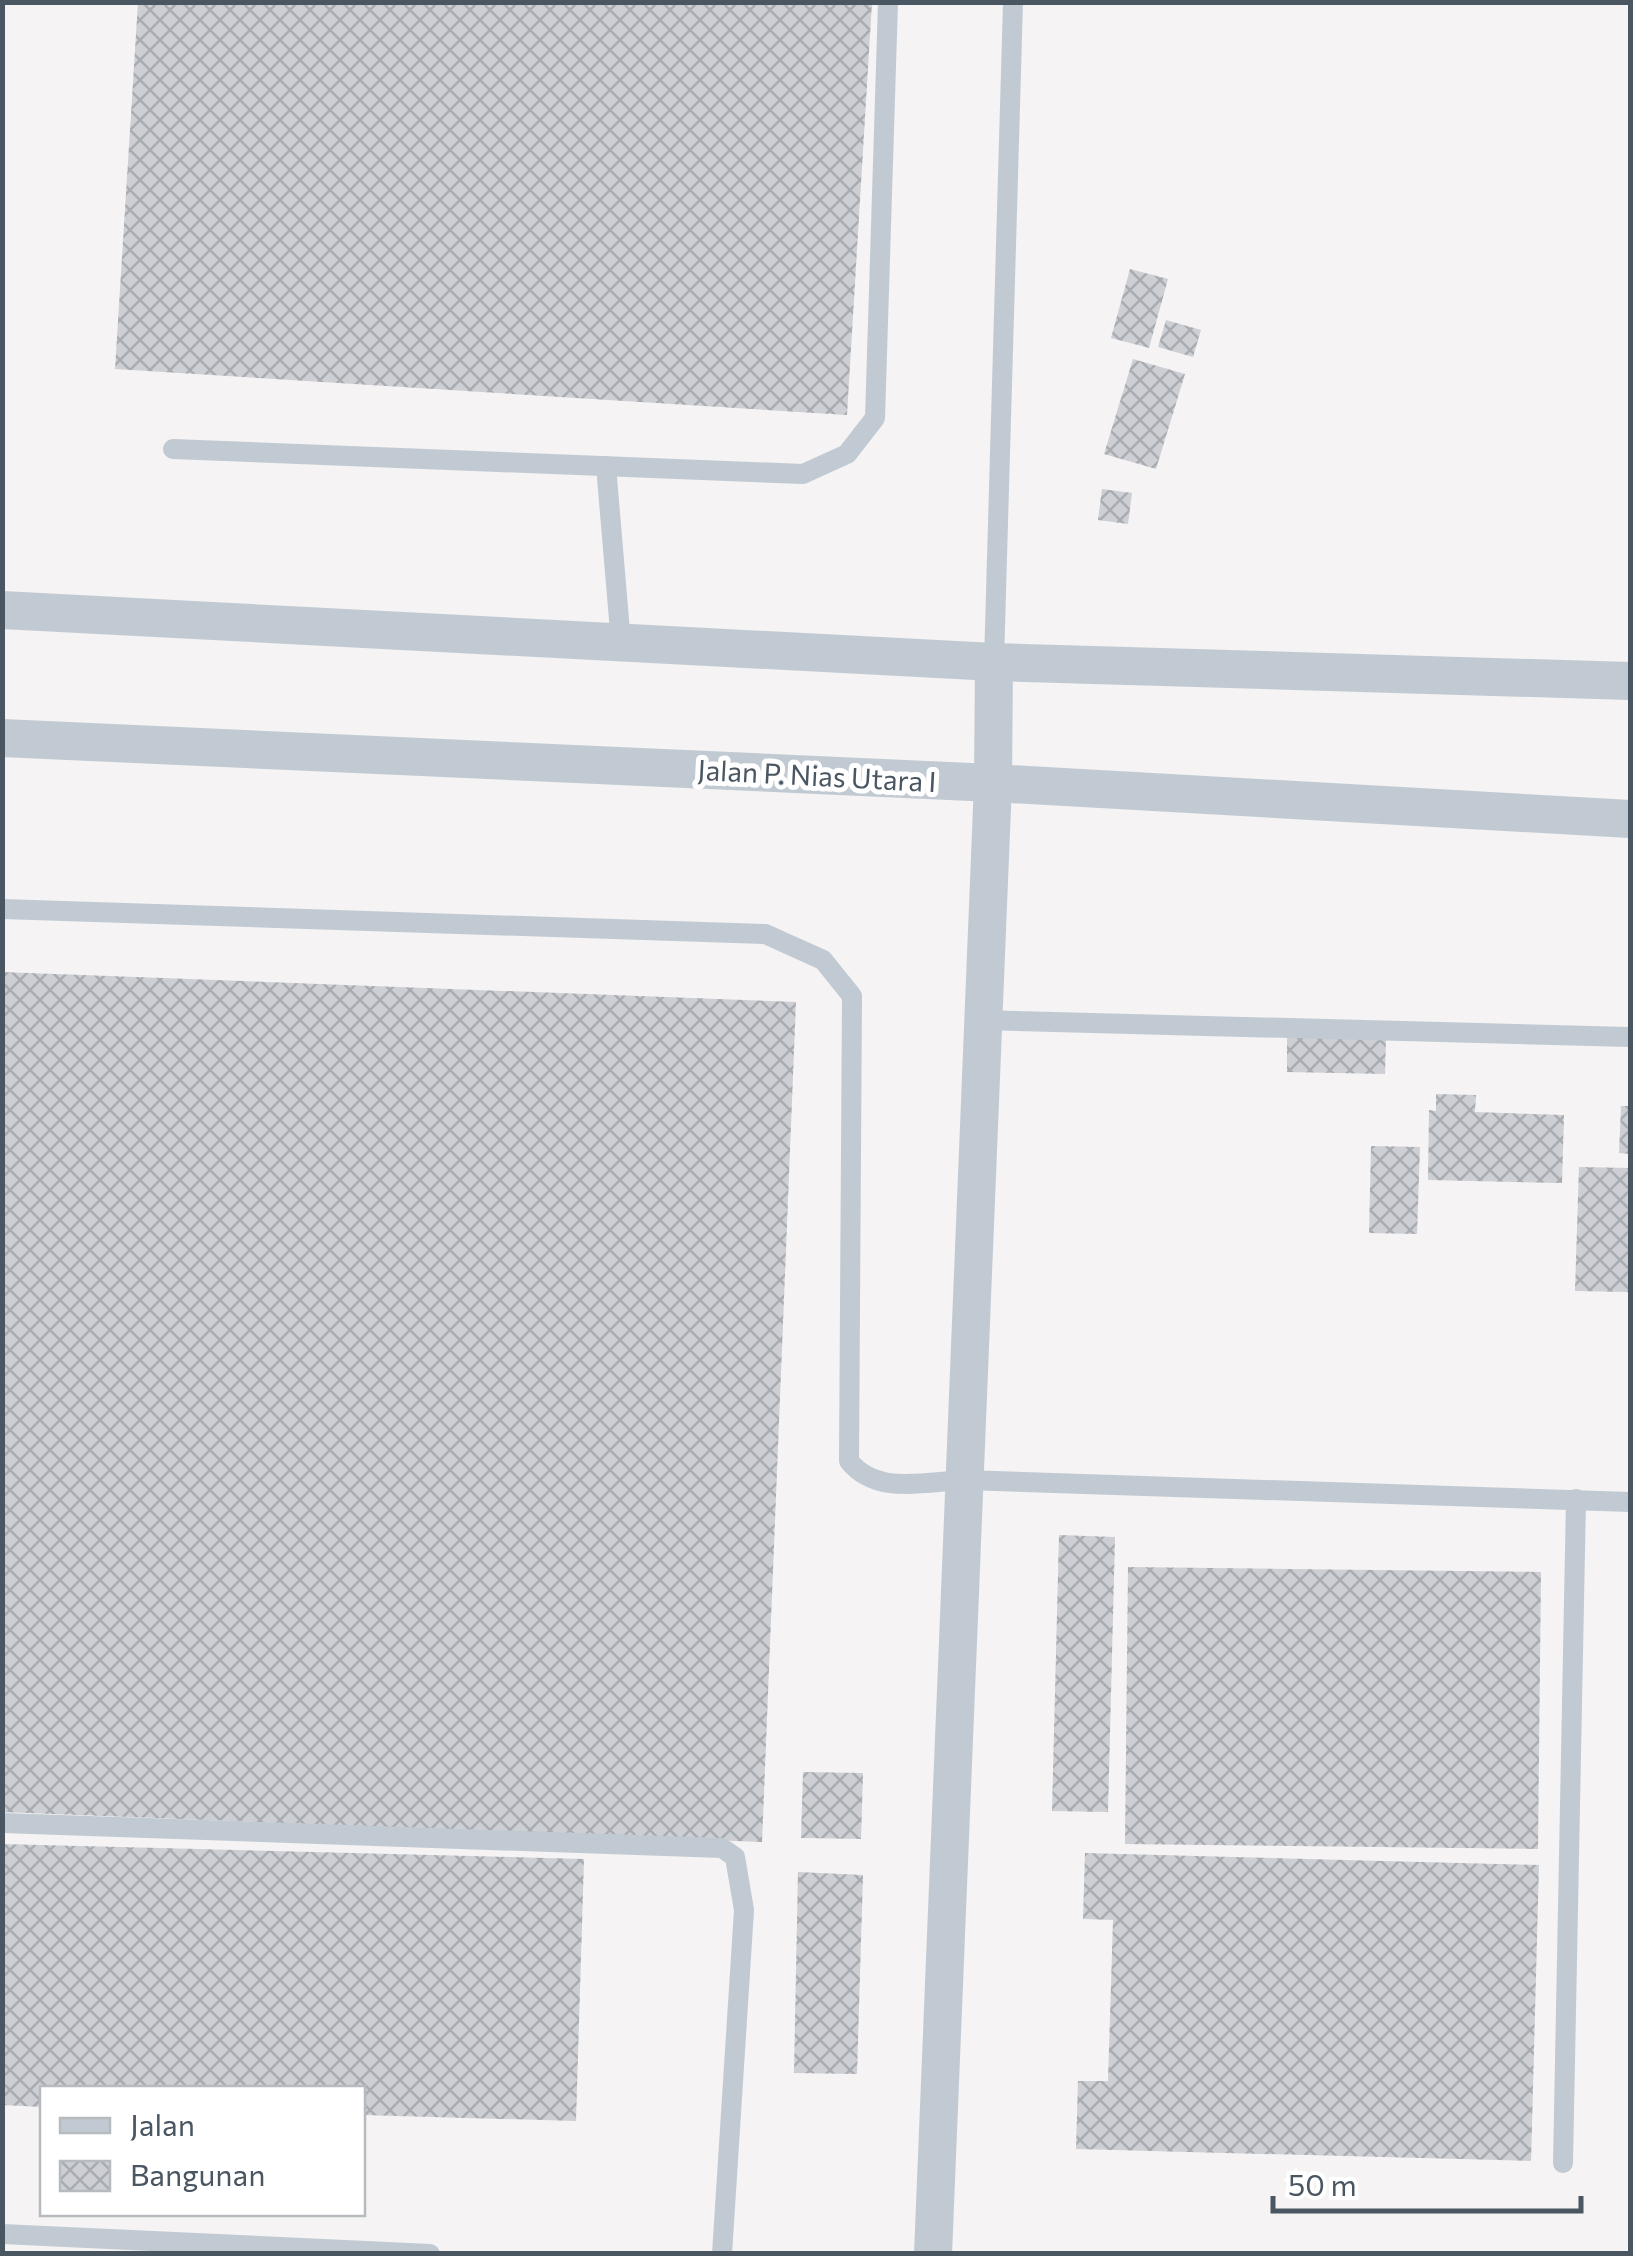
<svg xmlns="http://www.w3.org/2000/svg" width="1633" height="2256" font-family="Commissioner,sans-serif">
<defs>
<pattern id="building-cross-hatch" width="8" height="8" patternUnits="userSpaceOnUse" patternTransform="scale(2.5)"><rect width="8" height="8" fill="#cdcfd5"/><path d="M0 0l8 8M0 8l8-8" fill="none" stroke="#a8abb0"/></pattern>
</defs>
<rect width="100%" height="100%" fill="#f5f3f3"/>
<g fill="url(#building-cross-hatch)">
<polygon points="138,2 872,2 847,415 115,369"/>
<polygon points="1130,269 1168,279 1149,348 1111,338"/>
<polygon points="1166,320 1201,330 1193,357 1158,347"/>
<polygon points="1133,359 1185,374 1156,469 1104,454"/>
<polygon points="1102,489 1132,493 1128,524 1098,520"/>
<polygon points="2,972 796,1002 762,1842 2,1812"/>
<polygon points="1287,1034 1386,1037 1385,1074 1287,1072"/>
<polygon points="1436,1094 1476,1095 1475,1112 1564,1115 1562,1183 1428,1180 1429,1110 1436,1111"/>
<polygon points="1621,1106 1630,1106 1630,1154 1619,1153"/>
<polygon points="1371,1146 1420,1147 1417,1234 1369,1233"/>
<polygon points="1579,1167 1630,1168 1630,1292 1575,1291"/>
<polygon points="1059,1535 1115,1537 1108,1812 1052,1811"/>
<polygon points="1128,1567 1541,1572 1538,1849 1125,1844"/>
<polygon points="803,1772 863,1773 861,1839 801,1838"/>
<polygon points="2,1844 584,1859 576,2121 362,2115 362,2088 42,2088 42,2107 2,2105"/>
<polygon points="1085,1853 1539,1865 1531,2161 1076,2149 1078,2081 1108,2081 1113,1920 1083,1919"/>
<polygon points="798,1872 863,1875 857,2074 794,2073"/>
</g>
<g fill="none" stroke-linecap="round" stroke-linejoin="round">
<g stroke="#c1cad2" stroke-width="20">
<polyline points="173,449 803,474 847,454 875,418 888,2"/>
<polyline points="606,466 621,643"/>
<polyline points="994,662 1013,2"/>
<path d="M2 909 765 934 823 960 852 996 849 1461C876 1495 923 1482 964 1480L1630 1502"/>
<polyline points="980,1020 1630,1037"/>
<polyline points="2,1823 722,1848 735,1857 744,1910 722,2254"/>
<polyline points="1563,2163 1576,1499"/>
<polyline points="2,2234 430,2254"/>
</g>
<g stroke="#c1cad2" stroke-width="38">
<polyline points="2,610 994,662 1630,681"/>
<polyline points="2,738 993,783 1630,819"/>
<polyline points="933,2254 993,783 994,662"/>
</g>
</g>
<g text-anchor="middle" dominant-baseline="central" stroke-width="10" stroke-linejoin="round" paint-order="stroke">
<g font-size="28" fill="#4a5661" stroke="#fff">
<text transform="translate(817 775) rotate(3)">Jalan P. Nias Utara I</text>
</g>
</g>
<rect width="1633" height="2256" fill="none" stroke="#4a5661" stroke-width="10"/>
<rect x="40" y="2086" width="325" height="130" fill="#ffffff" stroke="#b7bbc0" stroke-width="2.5"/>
<rect x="60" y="2118" width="50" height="15" fill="#c1cad2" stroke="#b7bbc0" stroke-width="2.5"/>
<text x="130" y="2136" font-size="30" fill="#4a5661">Jalan</text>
<rect x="60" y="2161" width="50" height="30" fill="url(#building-cross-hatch)" stroke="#b7bbc0" stroke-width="2.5"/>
<text x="130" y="2186" font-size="30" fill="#4a5661">Bangunan</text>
<path d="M1273 2196v15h308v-15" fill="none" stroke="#4a5661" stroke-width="5"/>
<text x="1288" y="2196" font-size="30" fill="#4a5661" stroke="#ffffff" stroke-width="8" paint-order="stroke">50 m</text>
</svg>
